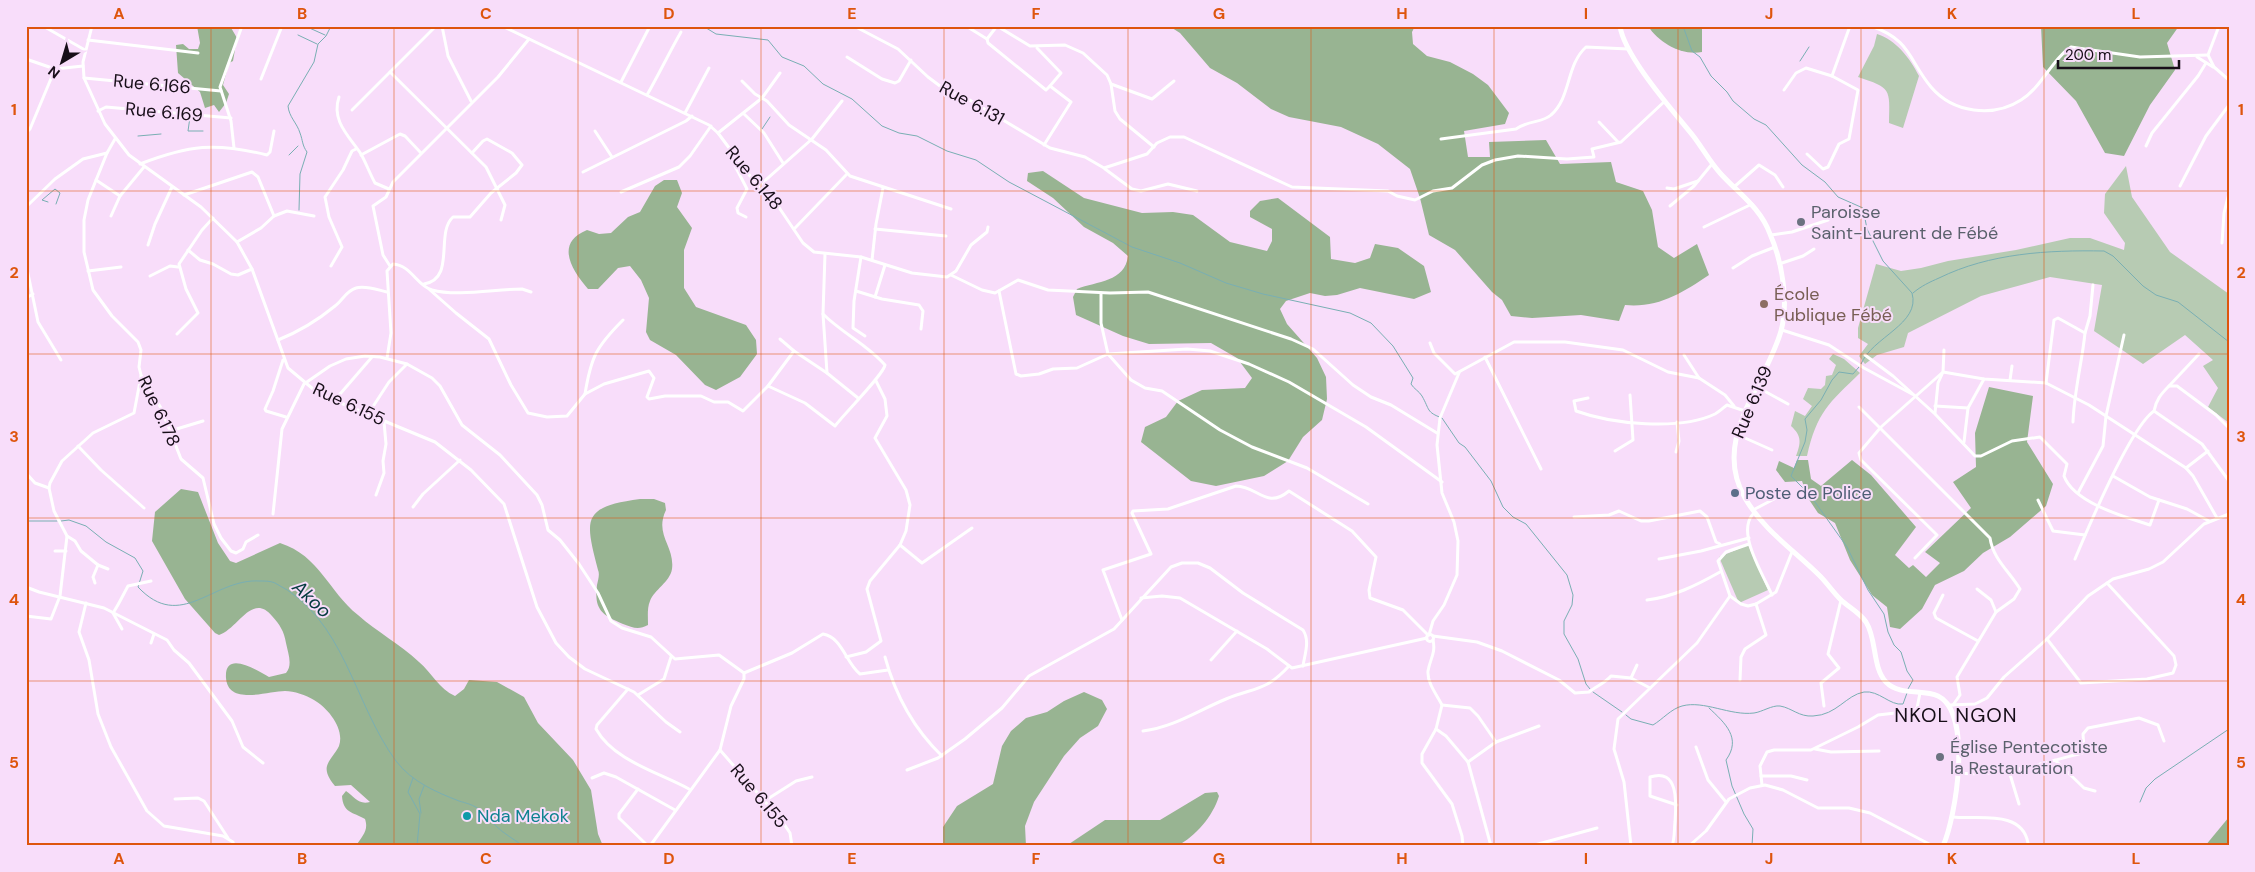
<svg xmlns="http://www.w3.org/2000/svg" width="2255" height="872" font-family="'DM Sans',sans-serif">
<rect width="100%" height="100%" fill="#f8ddfa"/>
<g fill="#b7cbb3">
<path d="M1877 34C1896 40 1910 58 1919 76L1903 128 1889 123C1890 88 1891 88 1858 77L1874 46Z"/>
<polygon points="2126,166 2132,197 2170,252 2229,294 2229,423 2208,407 2218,388 2203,366 2213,360 2185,335 2143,364 2094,331 2102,285 2050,277 1981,296 1908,333 1904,347 1877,355 1865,364 1859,356 1868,344 1858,338 1858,328 1876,264 1901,271 1921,268 1948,261 2016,250 2070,238 2090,238 2124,250 2125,243 2104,213 2105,194"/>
<path d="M1833 354 1844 359 1860 373C1829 403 1817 412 1807 456H1796C1801 443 1802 436 1791 426L1795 411 1805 416 1812 406 1803 399 1808 388 1821 389 1825 385 1826 376 1832 375 1836 365 1829 359Z"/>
<polygon points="1748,545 1768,590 1739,603 1719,557"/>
</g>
<g fill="#98b492">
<polygon points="197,26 230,26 237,38 233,61 229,63 223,85 229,94 226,103 219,112 214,105 205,108 200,92 178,73 176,45 183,44 189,49 198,49 200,43"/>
<path d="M1169 26H1415L1412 32 1413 44 1427 56 1450 62 1473 74 1488 85 1509 113 1505 124 1464 131 1468 157H1490L1489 142 1546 140 1560 164 1611 162 1616 182 1643 191 1652 210 1658 247 1674 258 1697 244 1709 275C1682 293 1659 308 1625 305L1619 321 1581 315 1532 318 1511 316 1502 300 1492 292 1455 250 1429 235 1420 198 1410 169 1378 144 1341 127 1289 117 1271 109 1237 83 1210 68 1180 33Z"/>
<path d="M1648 26H1702V52C1682 56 1659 43 1648 26Z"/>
<polygon points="2041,26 2179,26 2167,43 2175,70 2150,105 2124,156 2105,153 2076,101 2043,67"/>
<path d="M1043 171 1084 198 1142 213 1173 212 1193 215 1230 242 1267 251 1272 241V229L1250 217V211L1260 201 1278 198 1330 237 1331 259 1355 263 1370 258 1375 244 1398 248 1424 266 1431 292 1414 299 1360 288 1337 295 1325 296 1310 293 1286 301 1280 309 1287 324 1317 358 1326 377 1327 399 1322 420 1303 437 1288 461 1264 476 1216 486 1191 481 1141 442 1145 427 1166 417 1178 401 1202 390 1245 388 1252 378 1237 358 1211 343 1149 344 1123 336 1076 315 1073 297 1077 289C1097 281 1125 282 1128 256L1113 243 1084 227 1053 198 1027 181 1028 173Z"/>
<path d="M664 180H677L682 193 677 207 692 228 684 250V288L696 307 746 325 756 340 757 354 740 377 716 390 705 385 676 355 650 340 646 332 649 298 641 280 630 266 618 268 598 289H588C571 269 555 243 587 230L599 234 611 233 628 217 640 212 655 186Z"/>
<polygon points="1989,387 2033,396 2027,442 2053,484 2046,506 2010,537 1983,553 1964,571 1935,585 1922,609 1900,629 1890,627 1887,607 1872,595 1850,560 1835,523 1818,513 1808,498 1802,481 1785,482 1776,470 1779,461 1794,468 1797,460 1808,460 1811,479 1821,486 1852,460 1871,475 1916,527 1895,555 1909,568 1913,565 1926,577 1940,563 1925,552 1971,508 1953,482 1976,467 1975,433"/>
<path d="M181 489 198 492 218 543 230 561 236 563 280 543C320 556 328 591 358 615 377 632 400 644 419 662 432 673 439 689 455 696L464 689 469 680 497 682 524 697 538 723 573 760 591 790 598 834 603 846H356C362 836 369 831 365 819 353 812 343 813 342 796L346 791C355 797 358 805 370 802L351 785 335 786C331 781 325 773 327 766 329 759 336 753 339 746 345 729 328 708 314 700 306 695 294 691 285 691 268 691 228 706 226 678 224 649 258 671 269 677L286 673C293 665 288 653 286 643 284 631 280 625 272 616 252 592 238 629 219 635L215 633 185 599 152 541 155 512Z"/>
<path d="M640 499H654L665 503 666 510C654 535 675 546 672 569 670 582 654 590 650 601 647 608 648 617 648 625 639 630 633 628 623 624 601 615 594 609 597 585 598 580 600 574 598 570 585 519 581 507 640 499Z"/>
<polygon points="1084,692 1102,700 1107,709 1098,726 1080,738 1064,756 1034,802 1025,826 1026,846 943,846 943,827 957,806 993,784 1002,746 1011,731 1026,718 1047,712 1064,701"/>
<path d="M1217 792 1219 796C1213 816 1196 836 1177 846H1066L1105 820H1160L1205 793Z"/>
<polygon points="2229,817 2229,846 2205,846"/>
</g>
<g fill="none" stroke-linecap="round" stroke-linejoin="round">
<g stroke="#79afb3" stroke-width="1">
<polyline points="305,26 325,35"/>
<path d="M703 26 716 34 768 40 782 57 804 66 823 84 852 99 882 126 899 133 917 136 947 151 976 160 1009 182 1132 247 1180 263 1226 283 1263 294 1350 313 1371 323 1393 346 1413 378 1411 384C1414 389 1419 391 1422 396 1430 410 1426 412 1442 418L1459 443 1465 447 1491 481 1503 507 1513 517 1526 524 1567 575 1573 595 1572 605 1564 621V634L1578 659 1586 684 1590 689"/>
<path d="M1683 26 1692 51 1700 57 1711 76 1727 92 1733 101 1754 119 1766 125 1802 165 1825 182 1838 197 1863 208 1867 229 1883 261 1912 293C1921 324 1872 337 1861 364"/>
<polyline points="298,35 317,44"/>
<polyline points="1800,61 1809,47"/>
<polyline points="190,117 188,131 203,131"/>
<polyline points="762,129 770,117"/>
<polyline points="138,136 161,134"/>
<polyline points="289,155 298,146"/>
<polyline points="48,202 42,200 55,189 60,193 56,204"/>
<path d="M299 210 300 174 307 152C302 145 303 141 300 133 297 123 289 117 288 106L314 62 318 44 326 36 331 26"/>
<path d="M1913 293C1921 286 1930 282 1939 278 1990 253 2048 250 2104 251L2113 256 2143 286 2156 295 2178 302 2229 342"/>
<polyline points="1859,367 1853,374 1839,372 1832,380 1821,400 1805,419 1807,430 1805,442 1791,476 1810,495 1847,547 1868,590 1884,614 1888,632 1894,645 1901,652 1907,671 1913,680 1908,689"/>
<polyline points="26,521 57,521"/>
<path d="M61 521 69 520 86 526 106 542 135 558 143 571 138 587C181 633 213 578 260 581 265 581 271 581 275 583 345 618 353 703 396 761 412 782 436 792 459 801 466 803 474 805 480 810 486 814 490 821 496 826 504 834 514 839 523 846"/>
<polyline points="1593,692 1622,712"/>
<path d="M1709 708C1725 723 1742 738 1726 760L1732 786 1744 814 1753 829 1752 846"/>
<path d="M1626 715 1631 719 1653 725C1663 719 1671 709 1682 706 1704 700 1730 716 1754 713 1762 712 1772 705 1780 706 1792 708 1799 717 1813 716 1837 715 1846 695 1864 692 1879 690 1890 706 1903 704L1907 693"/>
<polyline points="413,778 408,792 420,814 417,846"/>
<polyline points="2140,802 2146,788 2155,779 2229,729"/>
<polyline points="421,813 419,799 424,786"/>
</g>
<g stroke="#fff" stroke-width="3">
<polyline points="43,26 85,50"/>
<polyline points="92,26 83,62 84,78 105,124 129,155 201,207 237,242 252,269 288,368 319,394 435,442 471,470 504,504 537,607 556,643 569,657 585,669 634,692 666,722 680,732"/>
<polyline points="442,26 448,56 471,101"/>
<polyline points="502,26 709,125 718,133 753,180 778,206 803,243 814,252 861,257 912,273 947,277 956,271 971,245 987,232 988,227"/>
<polyline points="854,26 898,49 928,77 944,89 968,99 1050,148 1085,157 1104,168 1147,154 1157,143 1170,137 1184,137 1292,187 1388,191 1397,196 1415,200 1433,191 1452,188 1482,165 1495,160 1518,156 1567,159 1594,157 1592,149 1621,142 1665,101"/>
<polyline points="966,26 987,39 997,26"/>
<polyline points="997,26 1030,46 1065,45 1083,53 1107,75 1111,84 1115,111 1120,119 1154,147"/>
<path d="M1871 26C1911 40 1908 59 1931 87 1953 113 1993 118 2021 100 2042 87 2052 59 2071 47L2140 57 2208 55"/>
<polyline points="2219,26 2208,55 2214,67 2229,80"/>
<polyline points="987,39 988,43 1046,90 1050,86 1071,102 1044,145"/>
<polyline points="88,40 198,53"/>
<polyline points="1037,48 1061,73 1050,86"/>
<polyline points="847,57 882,79 895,83 899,81 911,60"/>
<polyline points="2197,57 2213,67"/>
<polyline points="26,59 55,69 83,66"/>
<polyline points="390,72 486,167 505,205 501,220"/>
<polyline points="1832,76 1850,26"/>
<polyline points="84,78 221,91"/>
<polyline points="261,79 282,26"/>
<polyline points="742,81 755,94 767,101 789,125 826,150 850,176 951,209"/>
<polyline points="621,82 650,26"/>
<polyline points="1111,84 1152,99 1174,81"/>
<polyline points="1784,90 1796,73 1806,68 1832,76 1858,90 1849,139 1839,144 1828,167 1823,169 1807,154"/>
<path d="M647 95C659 74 669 53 681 32"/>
<path d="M339 97C331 121 349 136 361 154 366 163 370 174 375 183L389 189"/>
<polyline points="352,110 436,26"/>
<polyline points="98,111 106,107 231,118"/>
<polyline points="685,113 709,68"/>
<polyline points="744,114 764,133 783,163"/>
<polyline points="1599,122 1618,142"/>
<polyline points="595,131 612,157"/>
<polyline points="26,133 30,129 55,69"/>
<polyline points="718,133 762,98 780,73"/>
<path d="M1441 139 1516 129C1529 120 1542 123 1551 115 1571 98 1566 65 1586 47L1628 49"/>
<polyline points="2146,146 2152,133 2198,76 2206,63"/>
<polyline points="234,148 231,121 220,87 242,26"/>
<polyline points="107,153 88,200 84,220 84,252 93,290 112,316 138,342 141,350 139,367 141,375 161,408 181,459 203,478 214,524 221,538 231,551 236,553 243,549 246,542 258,535"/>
<polyline points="731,154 733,162 747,189 737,208 738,213 746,217"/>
<polyline points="361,155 400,134 405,136 421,153"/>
<path d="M140 164C189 145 215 142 267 155L270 152 274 131"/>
<polyline points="1105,169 1132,189 1141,191 1168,184 1197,191"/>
<polyline points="583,172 686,121 692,116"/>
<polyline points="96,180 120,196"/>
<polyline points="759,186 812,139 842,101"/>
<polyline points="2180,186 2206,136 2229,105"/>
<polyline points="1734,187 1759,165 1775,175 1783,187"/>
<polyline points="1667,188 1674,189 1698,181"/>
<polyline points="621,192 679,167 690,156 711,126"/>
<polyline points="184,195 252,172 258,177 274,216 287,211 314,216"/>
<polyline points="1670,206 1694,186 1712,164"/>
<polyline points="26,207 55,179 83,159 107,153 115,139"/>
<polyline points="111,216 120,196 144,167"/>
<polyline points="1704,227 1752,204"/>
<polyline points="795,228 847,174"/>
<polyline points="875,229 946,236"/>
<polyline points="1771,235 1792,232 1828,220"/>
<polyline points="237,242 261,228 274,216"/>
<polyline points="2222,243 2224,213 2229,193"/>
<polyline points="148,245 155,224 172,187"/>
<polyline points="188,250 200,260 213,264 231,274 238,275 252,269"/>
<polyline points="825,254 823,314 827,373 858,398"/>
<polyline points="861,257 854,301 853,328 865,336"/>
<polyline points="872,260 876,224 883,188"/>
<polyline points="26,264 38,322 61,360"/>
<polyline points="1779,264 1803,256 1814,249"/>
<polyline points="331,266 342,247 329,217 325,197 343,170 352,151 356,149"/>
<polyline points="390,266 383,255 373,206 386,197 393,182 498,77 529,39"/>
<polyline points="1733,268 1752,256 1775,247"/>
<polyline points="88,271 121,267"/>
<polyline points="951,275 982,290 995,293 1018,280 1048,290 1110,293 1148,292 1291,339 1313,349 1353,385 1371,397 1391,405 1437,433"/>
<polyline points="150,276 170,266 178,267"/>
<path d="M424 284C456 279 435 233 453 217H470L491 193 516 173 522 165 512 153 487 139 483 141 472 153"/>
<polyline points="430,290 456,313 489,339 511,385 528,413 547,417 567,416 585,394"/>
<polyline points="856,291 882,299 919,305 923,311 921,329"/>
<polyline points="999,291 1016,374 1021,376 1039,374 1053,369 1077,368 1108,354 1187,349 1210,351 1249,364 1289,382 1366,427 1442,482"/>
<polyline points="1101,293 1101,323 1108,354 1131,380 1145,388 1162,391 1220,430 1252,447 1307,468 1368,504"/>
<polyline points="875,297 885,265"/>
<polyline points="26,298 33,294"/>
<path d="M623 320C596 347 591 357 585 394L604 384 649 371 654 378 647 397 649 399 665 396H701L714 402H728L743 411 768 386 794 351"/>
<polyline points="1782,330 1829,345 1864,368 1912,394"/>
<polyline points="2085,333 2090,316 2093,285"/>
<polyline points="177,334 198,313 186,289 179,264 202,230 213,218"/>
<polyline points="780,339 794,351 827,373"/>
<path d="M278 340C298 332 318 320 335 306 343 300 346 291 356 288 365 285 378 290 387 292"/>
<polyline points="1430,343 1434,353 1455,374 1514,342 1565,342 1623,350 1668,372 1699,378"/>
<polyline points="1684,355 1699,378 1725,395 1734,406"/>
<path d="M1865 355 1893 376 1935 414 1975 456H1981L2012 441 2040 437 2067 464 2064 476C2074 503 2125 517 2150 525L2159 500"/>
<polyline points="1485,357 1541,469"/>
<path d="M387 358 391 333 387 271 393 264C411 265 417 286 432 290 457 297 496 289 522 289L531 292"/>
<polyline points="283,360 273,391 265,409 266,411 286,417"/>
<polyline points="2010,380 2012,366"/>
<path d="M2046 383 2054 320 2058 318 2085 333C2082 363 2074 392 2073 422"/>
<path d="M768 386 805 403 835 426C843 415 884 374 885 365 867 344 843 334 823 314"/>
<polyline points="2169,386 2199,354"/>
<polyline points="1757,387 1788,404"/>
<path d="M1588 398 1574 401 1576 411C1612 424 1679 431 1715 414 1719 412 1723 408 1727 405L1745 411"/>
<polyline points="334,401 372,357"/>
<polyline points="1935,406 1968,408 1984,379"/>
<path d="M1859 407 1990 538C1993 559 2009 571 2020 589L2014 599 1996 612"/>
<path d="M2154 411C2156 400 2161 394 2169 386H2177L2216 415 2229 428"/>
<polyline points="1935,413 1938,383 1943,372 1984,379 2046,383 2089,405 2186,468 2193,476 2217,518"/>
<polyline points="365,414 372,408 389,382 407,364"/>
<polyline points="170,431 203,421"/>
<polyline points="1736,434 1772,450"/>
<polyline points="1964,442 1968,408"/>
<polyline points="78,446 101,470 144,508"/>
<polyline points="1615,451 1633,440 1630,395"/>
<polyline points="1676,452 1679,441 1677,422"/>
<polyline points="2186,468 2208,451"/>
<polyline points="26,473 35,483 49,488"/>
<polyline points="2113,476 2150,497 2187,509 2209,521"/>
<polyline points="2078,493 2103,446 2106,416 2124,335"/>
<polyline points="376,495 384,473 383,461 386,444 384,422"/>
<polyline points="2038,500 2053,531 2085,535"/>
<polyline points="413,507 423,494 460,460"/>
<polyline points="1753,510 1776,498"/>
<path d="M1754 513C1735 531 1763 574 1772 595"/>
<polyline points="273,514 282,429 304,384 330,366 346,359 365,356 380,357 407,364 432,378 440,386 462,425 500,455 537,495 542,505 548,530 560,540 579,564 598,593 611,621 622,628 651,637 675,659 719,655 744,673 744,679 731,706 720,750 650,846"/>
<polyline points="1574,517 1609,515 1619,511 1641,521 1649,521 1700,511 1707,517 1716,542 1720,544"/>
<polyline points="67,536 75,541 81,551 98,565 93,577 95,583"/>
<polyline points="1749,544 1726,552 1718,561 1730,596 1741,604 1748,606 1756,604 1776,592 1792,552"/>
<polyline points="900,545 922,563 972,528"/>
<polyline points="55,551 66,551"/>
<polyline points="1915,558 1937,535 1861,460 1859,453 1881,427 1943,372 1944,350"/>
<polyline points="1659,559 1701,551 1749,538"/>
<path d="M2075 559C2088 528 2131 427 2154 411L2202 444 2229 481"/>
<polyline points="98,565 108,569"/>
<polyline points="26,587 39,592 104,608 167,640 174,650 189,663 232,721 243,747 263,763"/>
<polyline points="1943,595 1934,613 1936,618 1978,641"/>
<polyline points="1141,598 1162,596 1180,598 1267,649 1292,668 1427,638"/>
<path d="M1647 600C1673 597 1697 585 1720 572"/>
<polyline points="86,603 79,632 89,660 98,714 111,747 147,811 164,826 223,836 233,842 234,846"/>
<polyline points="26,616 51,619 60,596 67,536 54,511 49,488 50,483 62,461 93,433 134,413 141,376"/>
<path d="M1122 620 1103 570 1151 554 1132 513 1133 511 1168 509 1236 486C1258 486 1266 510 1289 491L1352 531 1376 557 1369 590 1370 598 1403 610 1428 635"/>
<path d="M122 629 113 613C119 604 123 595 128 586L151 581"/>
<circle cx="1430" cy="638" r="3.5"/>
<polyline points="1429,635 1433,621 1444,605 1457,575 1458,541 1454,522 1442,493 1437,445 1440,418 1459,373"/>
<path d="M1433 636 1477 642 1502 651 1559 680 1575 693 1589 692C1596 686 1604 684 1611 676L1631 678 1650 688"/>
<polyline points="2047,639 2081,683 2147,679 2173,673 2176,665 2174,656 2107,583"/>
<path d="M1433 640C1436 653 1430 659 1428 671 1427 683 1437 695 1442 705L1436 729 1446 736 1468 762 1491 846"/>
<polyline points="151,643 154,634"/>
<polyline points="846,657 866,652 881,641 867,589 870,581 900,545 906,531 910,505 906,490 875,438 887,416 885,399 876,381"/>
<path d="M885 657C895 694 914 729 942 756"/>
<polyline points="1211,660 1237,631"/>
<path d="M744 673 792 653 823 634C842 637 846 663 860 674L888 670"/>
<polyline points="1631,678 1637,665"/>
<polyline points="1740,680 1741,657 1745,649 1766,635 1756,604"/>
<path d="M628 689 597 725 596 729C614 761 658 772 689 789"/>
<polyline points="638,695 664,679 671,657"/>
<polyline points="1442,705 1470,708 1478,716 1496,742 1468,762"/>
<polyline points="1950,705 1975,704 1987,698 2004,677 2047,639 2088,596 2113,579 2149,569 2163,562 2204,524 2229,514"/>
<polyline points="1953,705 1960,695 1957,677 1996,612 1991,600 1977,589"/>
<polyline points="1824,706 1821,683 1839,668 1828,654 1841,600"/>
<polyline points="1436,729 1422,754 1422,763 1452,804 1462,836 1463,846"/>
<path d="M1143 731C1174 727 1197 711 1226 699 1255 687 1265 692 1289 666"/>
<polyline points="1496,742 1539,726"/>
<polyline points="1696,747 1708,780 1726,802"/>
<polyline points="1815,749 1831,752 1879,751"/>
<polyline points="720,750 782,821 790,833 792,846"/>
<polyline points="2055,760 2084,788 2095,791"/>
<path d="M907 770 938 758 965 739 1002 708 1029 676 1114 629 1171 567 1182 563H1198L1210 568 1243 593 1303 630C1310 641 1305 653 1303 666"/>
<polyline points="2009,771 2019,804"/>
<path d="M1957 773C2000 777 2041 764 2082 753L2084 749 2083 734 2088 728 2139 718 2158 725 2164 741"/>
<polyline points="1761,776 1791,776 1807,780"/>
<polyline points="592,778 604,773 616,777 675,810"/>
<polyline points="1762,785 1760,766 1767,752 1774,750 1811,750 1858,727 1878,715 1913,711 1917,708 1920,693"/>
<polyline points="638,789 619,814 619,818 648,846"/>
<polyline points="175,799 198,798 204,801 228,838"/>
<polyline points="766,800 796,781 812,777"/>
<path d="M1953 817C1977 820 2022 809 2028 843"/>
<polyline points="1531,846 1597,828"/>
<polyline points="1631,846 1624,782 1614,749 1618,719 1697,643 1730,596"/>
<path d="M1672 846C1675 838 1674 830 1675 822 1676 806 1680 767 1650 777V796L1677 805"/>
<polyline points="1689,846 1706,831 1729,799 1750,788 1765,785 1783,790 1818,808 1849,808 1870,813 1933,846"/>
</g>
<path stroke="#fff" stroke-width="5" d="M1620 26C1624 56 1674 112 1694 137 1703 149 1710 162 1720 173 1738 193 1760 207 1770 234 1782 261 1789 302 1781 331 1765 387 1711 439 1745 498 1764 531 1794 550 1820 576 1827 583 1833 592 1840 599 1848 607 1859 612 1866 622 1877 639 1872 667 1886 682 1899 696 1923 689 1938 696 1973 713 1956 817 1943 846"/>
</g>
<path fill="none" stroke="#de550d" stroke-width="1" stroke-opacity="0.55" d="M211 26V846M394 26V846M578 26V846M761 26V846M944 26V846M1128 26V846M1311 26V846M1494 26V846M1678 26V846M1861 26V846M2044 26V846M26 191H2229M26 354H2229M26 518H2229M26 681H2229"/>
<g fill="#6b7280" stroke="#f8ddfa" stroke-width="2">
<circle cx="1801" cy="222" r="5"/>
<circle cx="1940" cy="757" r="5"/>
</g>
<circle fill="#8d6e63" stroke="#f8ddfa" stroke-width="2" cx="1764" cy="304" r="5"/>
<circle fill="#5c6f8a" stroke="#f8ddfa" stroke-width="2" cx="1735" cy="493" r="5"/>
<circle fill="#0f9aa8" stroke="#f8ddfa" stroke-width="2" cx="467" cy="816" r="5"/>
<g text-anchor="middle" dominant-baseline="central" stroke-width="4" stroke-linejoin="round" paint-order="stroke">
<g font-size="18" fill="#170e18" stroke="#f8ddfa">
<text transform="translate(152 84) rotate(5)">Rue 6.166</text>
<text transform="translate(972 103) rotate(29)">Rue 6.131</text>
<text transform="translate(164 112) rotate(5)">Rue 6.169</text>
<text transform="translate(754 178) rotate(50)">Rue 6.148</text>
<text transform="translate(1752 402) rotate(-67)">Rue 6.139</text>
<text transform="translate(349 404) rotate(25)">Rue 6.155</text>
<text transform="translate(159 411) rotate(65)">Rue 6.178</text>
<text transform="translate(759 796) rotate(50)">Rue 6.155</text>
</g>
<g font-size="18" fill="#5b616d" stroke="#f8ddfa" text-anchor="start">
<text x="1811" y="212">Paroisse<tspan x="1811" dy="21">Saint-Laurent de Fébé</tspan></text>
<text x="1950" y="747">Église Pentecotiste<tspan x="1950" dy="21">la Restauration</tspan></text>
</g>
<g font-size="18" fill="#785e54" stroke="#f8ddfa" text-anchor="start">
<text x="1774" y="294">École<tspan x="1774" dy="21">Publique Fébé</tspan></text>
</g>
<g font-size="18" fill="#4e5e75" stroke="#f8ddfa" text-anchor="start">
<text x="1745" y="493">Poste de Police</text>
</g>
<g font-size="18" fill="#0d838f" stroke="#f8ddfa" text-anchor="start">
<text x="477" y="816">Nda Mekok</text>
</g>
<g font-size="19" font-style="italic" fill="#043a3e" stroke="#f8ddfa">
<text transform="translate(312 599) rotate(43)">Akoo</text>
</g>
<g font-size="20" letter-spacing="1" fill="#170e18" stroke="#f8ddfa">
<text x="1956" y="715">NKOL NGON</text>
</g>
</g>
<rect width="2255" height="872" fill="none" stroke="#f8ddfa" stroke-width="55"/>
<g transform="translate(62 62) rotate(218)" stroke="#f8ddfa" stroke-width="4" paint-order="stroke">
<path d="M0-4L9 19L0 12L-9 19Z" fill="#170e18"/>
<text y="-8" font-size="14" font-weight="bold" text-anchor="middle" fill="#170e18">N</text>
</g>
<path d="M2058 60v8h121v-8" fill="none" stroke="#170e18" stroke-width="2.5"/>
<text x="2065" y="60" font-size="15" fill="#170e18" stroke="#f8ddfa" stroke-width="4" paint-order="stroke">200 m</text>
<rect x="28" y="28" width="2200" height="816" fill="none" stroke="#de550d" stroke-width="2"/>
<g font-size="16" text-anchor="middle" font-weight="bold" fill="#de550d">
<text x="119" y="19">A</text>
<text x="302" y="19">B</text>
<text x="486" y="19">C</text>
<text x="669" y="19">D</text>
<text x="852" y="19">E</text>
<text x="1036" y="19">F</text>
<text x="1219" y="19">G</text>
<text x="1402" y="19">H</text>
<text x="1586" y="19">I</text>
<text x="1769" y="19">J</text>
<text x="1952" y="19">K</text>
<text x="2136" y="19">L</text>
<text x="14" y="115">1</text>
<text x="2241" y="115">1</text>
<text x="14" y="278">2</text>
<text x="2241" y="278">2</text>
<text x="14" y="442">3</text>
<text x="2241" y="442">3</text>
<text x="14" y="605">4</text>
<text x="2241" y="605">4</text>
<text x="14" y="768">5</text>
<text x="2241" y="768">5</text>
<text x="119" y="864">A</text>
<text x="302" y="864">B</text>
<text x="486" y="864">C</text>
<text x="669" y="864">D</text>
<text x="852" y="864">E</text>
<text x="1036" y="864">F</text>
<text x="1219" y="864">G</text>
<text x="1402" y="864">H</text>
<text x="1586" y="864">I</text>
<text x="1769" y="864">J</text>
<text x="1952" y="864">K</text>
<text x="2136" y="864">L</text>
</g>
</svg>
